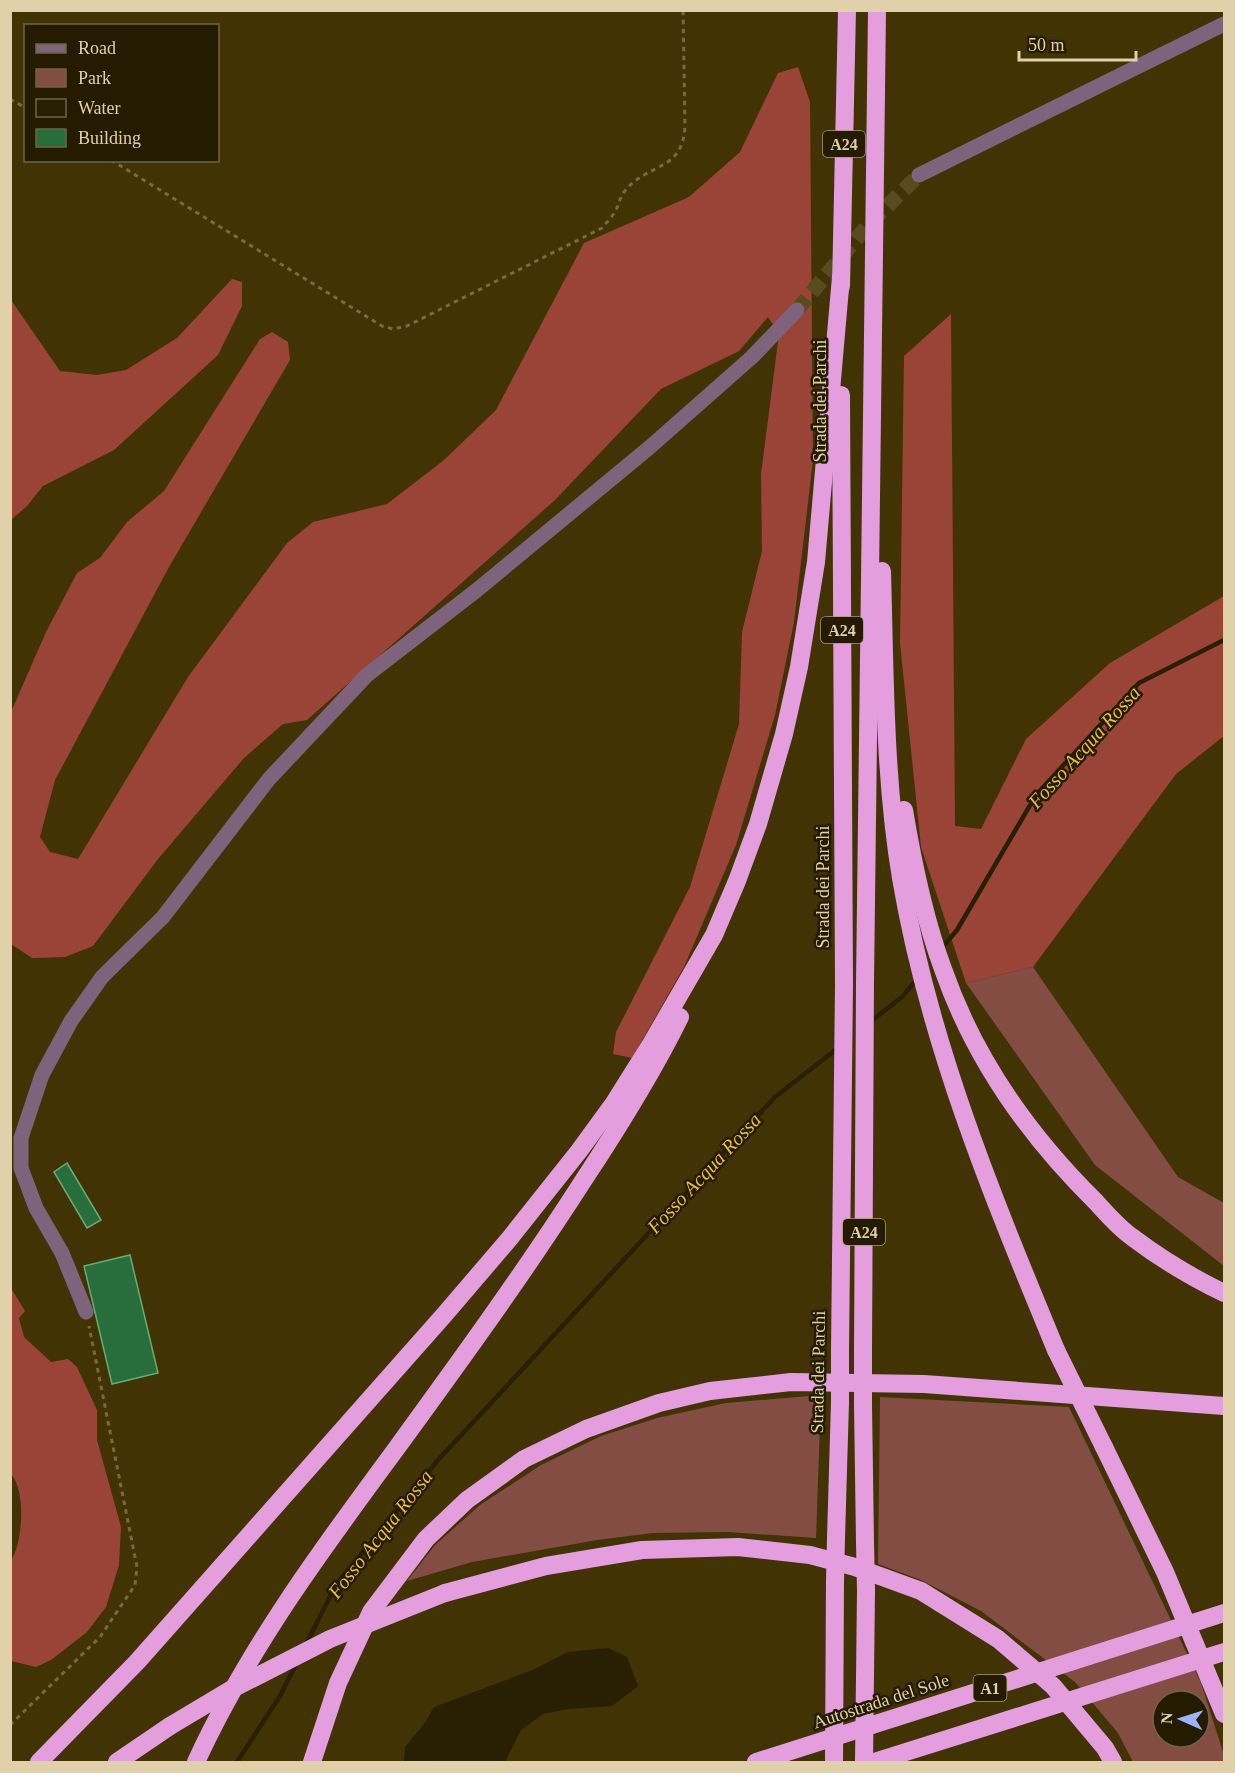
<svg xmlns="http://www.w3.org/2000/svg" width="1235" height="1773" font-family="'Times New Roman',serif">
<rect width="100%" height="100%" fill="#413304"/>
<g fill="#834d44" fill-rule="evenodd">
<polygon points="1033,967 1178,1177 1224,1203 1224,1266 1095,1165 966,983"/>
<polygon points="821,1395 816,1538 728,1532 653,1533 597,1540 472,1562 407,1581 435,1545 480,1505 541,1465 601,1436 657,1418 726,1403"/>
<path d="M880 1397 1069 1407 1201 1683 1224 1755V1762H1133L1118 1733 1075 1682 981 1611 921 1580 878 1564ZM1163 1701H1199V1737H1163Z"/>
</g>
<g fill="#9a4438">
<polygon points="798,67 810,102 813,460 794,622 775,715 736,845 684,967 632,1058 613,1054 616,1032 690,887 739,724 742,632 762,551 761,474 779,334 768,317 739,351 661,389 555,500 307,720 283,724 244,758 158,859 93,946 65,957 32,958 11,944 11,712 46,632 77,573 100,558 127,522 164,491 260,339 272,332 288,342 290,360 169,567 55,780 40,837 50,852 78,859 188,677 287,543 313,522 387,504 444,460 496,410 584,243 689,197 740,152 778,73"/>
<polygon points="232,279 242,282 242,306 218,355 114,450 43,486 27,506 11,520 11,300 60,371 97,375 126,370 177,338"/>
<polygon points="951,314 955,826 981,829 1026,739 1110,663 1224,596 1224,736 1176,774 1033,967 966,983 921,847 900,643 904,356"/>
<path d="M11 1288 25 1311 19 1318 24 1337 51 1362 68 1359 77 1367 97 1410V1440L121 1527 119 1565 106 1607 87 1632 51 1660 36 1667 11 1661V1560C23 1543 26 1490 11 1474Z"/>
</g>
<polygon fill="#291f02" points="608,1648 627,1657 638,1686 612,1706 568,1709 543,1714 521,1730 505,1762 404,1762 405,1747 425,1723 434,1707 535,1669 568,1652"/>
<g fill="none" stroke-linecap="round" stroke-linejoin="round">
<g stroke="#291f02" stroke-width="4.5">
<polyline points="941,949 957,930 1036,795 1139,683 1224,640"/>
<polyline points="870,1022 902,997 917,979"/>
<polyline points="305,1646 336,1585 438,1460 775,1097 838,1048"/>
<polyline points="237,1762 280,1696 296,1664"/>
</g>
</g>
<g fill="#286e3c" stroke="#67ac76" stroke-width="1.5">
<polygon points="67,1163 101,1220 87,1228 54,1172"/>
<polygon points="130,1255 158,1373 112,1384 84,1266"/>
</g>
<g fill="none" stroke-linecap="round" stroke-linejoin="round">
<polyline stroke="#594b1d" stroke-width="15" stroke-dasharray="15 8" stroke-linecap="butt" points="797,310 868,225 919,175"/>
<g stroke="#786a3e" stroke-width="3" stroke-dasharray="4.5 4.5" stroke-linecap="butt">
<polyline points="10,99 26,108"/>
<path d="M111 160 382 326 393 329 407 326 602 228C607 222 613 216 616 210 619 204 620 197 624 192 647 162 682 173 685 127L683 10"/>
<polyline points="10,1725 100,1637 135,1585 137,1567 89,1326"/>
</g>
<g stroke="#7f627c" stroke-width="15">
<polyline points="919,175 1224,24"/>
<polyline points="86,1312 62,1253 36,1208 21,1168 21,1138 42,1075 71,1021 102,977 163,917 269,779 367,675 477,590 650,447 752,357 797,310"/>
</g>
<g stroke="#e49ddd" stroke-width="18">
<polyline points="841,286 847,10"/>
<path d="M882 571C885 673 884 777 901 878 929 1044 992 1195 1056 1350"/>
<path d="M904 810C913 864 924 918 943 969 974 1058 1029 1136 1096 1202 1107 1214 1118 1227 1132 1237 1161 1259 1191 1277 1224 1293"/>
<polyline points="840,1350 844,984 841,395"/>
<polyline points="863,1351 865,983 877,10"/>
<polyline points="863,1404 865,1543"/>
<polyline points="1104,1447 1165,1572 1224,1714"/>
<polyline points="836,1538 840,1402"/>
<polyline points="445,1593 546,1566 642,1550 738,1547 810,1555 855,1567 921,1591 998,1639 1053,1686 1105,1748 1113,1762"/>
<polyline points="39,1762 137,1662 445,1314 510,1238 579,1151 614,1103 651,1044 714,935 737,881 758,824 784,734 799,667 816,562 841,277"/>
<polyline points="117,1762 170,1726"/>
<path d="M196 1762C248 1649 322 1549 396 1449 460 1361 524 1273 583 1181 618 1128 652 1074 680 1017"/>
<polyline points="312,1762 338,1683 371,1612 426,1539 467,1500 524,1459 586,1429 659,1403 710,1391 791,1382 924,1384 1224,1406"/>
<polyline points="834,1762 835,1582"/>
<polyline points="864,1762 866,1590"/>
</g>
<g stroke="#e49ddd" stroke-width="18">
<polyline points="1056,1350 1104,1447"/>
<polyline points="863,1351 863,1404"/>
<polyline points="840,1402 840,1350"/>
<polyline points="865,1543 866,1590"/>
<polyline points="835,1582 836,1538"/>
<polyline points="170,1726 232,1689 330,1639 445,1593"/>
<polyline points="756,1762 1224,1613"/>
<polyline points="874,1762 1224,1652"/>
</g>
</g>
<g text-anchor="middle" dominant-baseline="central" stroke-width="5" stroke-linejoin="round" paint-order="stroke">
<g fill="#241b02" stroke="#a89a78" stroke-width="1.5">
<rect x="823" y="131" width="42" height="26" rx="4.5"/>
<rect x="821" y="617" width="42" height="26" rx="4.5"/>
<rect x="843" y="1219" width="42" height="26" rx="4.5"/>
<rect x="973.5" y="1675" width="33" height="26" rx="4.5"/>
</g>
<g font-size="16" font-weight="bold" fill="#e0d1ab">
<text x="844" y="144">A24</text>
<text x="842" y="630">A24</text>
<text x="864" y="1232">A24</text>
<text x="990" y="1688">A1</text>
</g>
<g font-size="18" fill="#e0d1ab" stroke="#241b02">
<text transform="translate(820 401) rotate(-90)">Strada dei Parchi</text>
<text transform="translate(823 887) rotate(-90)">Strada dei Parchi</text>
<text transform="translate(818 1372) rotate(-89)">Strada dei Parchi</text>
<text transform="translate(881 1701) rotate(-18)">Autostrada del Sole</text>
</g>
<g font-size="20" font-style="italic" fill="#e9bf3d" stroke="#241b02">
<text transform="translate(1084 747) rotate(-48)">Fosso Acqua Rossa</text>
<text transform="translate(704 1173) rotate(-47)">Fosso Acqua Rossa</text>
<text transform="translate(380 1534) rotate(-52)">Fosso Acqua Rossa</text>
</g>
</g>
<rect width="1235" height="1773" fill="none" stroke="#e0d1ab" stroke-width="24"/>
<rect x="24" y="24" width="195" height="138" fill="#241b02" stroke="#6f6446" stroke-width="1.5"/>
<rect x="36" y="44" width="30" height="9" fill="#7f627c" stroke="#6f6446" stroke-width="1.5"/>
<text x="78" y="54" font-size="18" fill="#e0d1ab">Road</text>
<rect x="36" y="69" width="30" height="18" fill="#834d44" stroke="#6f6446" stroke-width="1.5"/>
<text x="78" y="84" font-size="18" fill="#e0d1ab">Park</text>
<rect x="36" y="99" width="30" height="18" fill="#291f02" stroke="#6f6446" stroke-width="1.5"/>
<text x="78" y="114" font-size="18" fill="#e0d1ab">Water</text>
<rect x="36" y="129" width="30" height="18" fill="#286e3c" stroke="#6f6446" stroke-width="1.5"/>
<text x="78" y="144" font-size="18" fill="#e0d1ab">Building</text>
<g transform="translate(1181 1719) rotate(273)"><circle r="28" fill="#241b02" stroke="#6f6446" stroke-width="1.5"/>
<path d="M0-4.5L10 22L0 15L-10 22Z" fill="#9cb4fd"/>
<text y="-9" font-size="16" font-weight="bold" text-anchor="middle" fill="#e0d1ab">N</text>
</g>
<path d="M1019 51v9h117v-9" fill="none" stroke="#e0d1ab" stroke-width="3"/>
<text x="1028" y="51" font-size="18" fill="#e0d1ab" stroke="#241b02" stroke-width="4.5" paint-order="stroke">50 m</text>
</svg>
